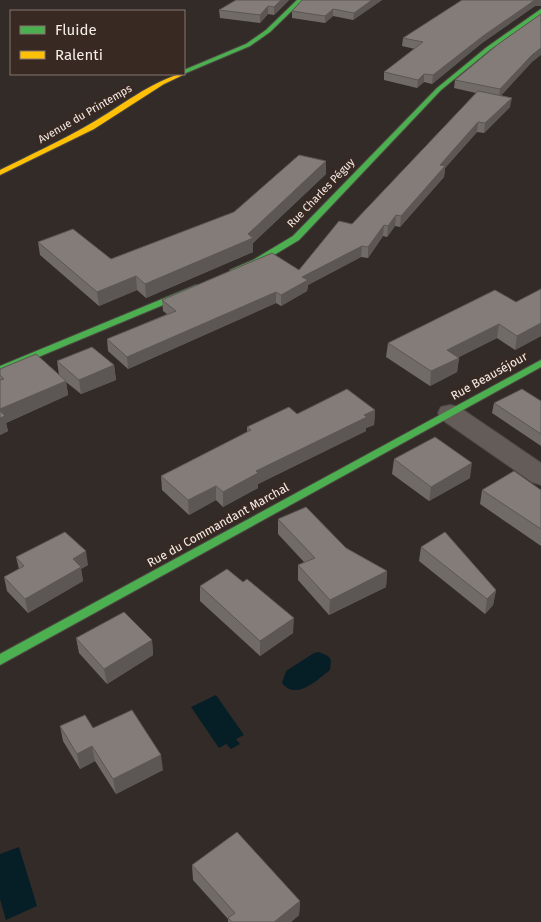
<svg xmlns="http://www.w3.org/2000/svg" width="541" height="922" font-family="'Fira Sans',sans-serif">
<rect width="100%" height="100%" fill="#332b27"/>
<g fill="#061e26">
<path d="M319 652 328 656 331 660 330 670C317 680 296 701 282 683L286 671 314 653Z"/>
<polygon points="216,695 244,735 236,739 240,744 231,749 226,744 219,748 191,707"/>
<polygon points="19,847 37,906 6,920 0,899 0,854"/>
</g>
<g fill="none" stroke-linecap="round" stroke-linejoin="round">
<defs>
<polygon id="street" points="450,405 459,407 541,463 541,485 532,482 441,419 438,413 441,407"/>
<g id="fast">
<polygon points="297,0 303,0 270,32 250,46 186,73 183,74 184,70 246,44 266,30"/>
<polygon points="541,9 541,14 491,49 441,90 299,240 259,264 236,274 230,274 230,270 253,260 293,236 437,88 487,47"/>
<polygon points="196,285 199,286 199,290 0,373 0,366"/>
<polygon points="541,360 541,367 0,665 0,654"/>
</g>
<path id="slow" d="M184 73V74L183 75 164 84 94 129 0 175V170C30 155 61 141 90 124 120 107 151 81 184 73Z"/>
</defs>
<use href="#street" stroke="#4e4744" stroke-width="2"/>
<use href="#fast" stroke="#4e4744" stroke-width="2"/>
<use href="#slow" stroke="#4e4744" stroke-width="2"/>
<use href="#street" fill="#635c58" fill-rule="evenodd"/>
<use href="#fast" fill="#4caf50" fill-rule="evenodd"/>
<use href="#slow" fill="#ffc107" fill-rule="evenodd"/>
</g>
<g fill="#716b67">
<polygon points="289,0 274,15 268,14 260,23 220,18 219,10"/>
<polygon points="382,0 353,20 333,16 325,23 292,18 292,11"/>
<polygon points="541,0 541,6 535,6 482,43 432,84 424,82 417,88 384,80 384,72 415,49 402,46 403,38"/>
<polygon points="531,63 501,95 510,107 484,133 477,132 445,168 444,177 400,227 395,226 387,237 383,236 368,258 361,257 308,285 307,291 281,306 276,303 128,369 108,351 107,339 167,314 163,311 162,300 299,270 352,224 476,93 454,88 455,80"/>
<polygon points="326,174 253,243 253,252 146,298 137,290 99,306 40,255 38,242 111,259 234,212"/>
<polygon points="541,289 541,336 515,350 497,338 459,357 459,358 457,372 430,386 386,357 388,343 516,302"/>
<polygon points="57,361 114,365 116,380 81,394 66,382 68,395 6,423 8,431 0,435 0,369 59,375"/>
<polygon points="541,401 541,446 492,413 494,403"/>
<polygon points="375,410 374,425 366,428 366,431 258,484 258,488 223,507 216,500 189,515 162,490 161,476 247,432 247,427 297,414"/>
<polygon points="394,459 470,478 429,501 392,474"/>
<polygon points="482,490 541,490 541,546 480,504"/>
<polygon points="278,519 346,548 387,571 386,587 329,615 298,580 298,565 304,562 278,534"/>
<polygon points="421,547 496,590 493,605 485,614 419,561"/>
<polygon points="16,557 88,565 81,569 83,581 28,613 7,591 4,577 19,569"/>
<polygon points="243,582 293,633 260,656 200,601 200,586"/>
<polygon points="76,638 152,640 153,655 107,684 79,653"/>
<polygon points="60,726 93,728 163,770 116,794 95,761 80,769 63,741"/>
<polygon points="192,865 300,901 299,915 291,922 228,922 228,919 193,880"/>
</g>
<g fill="#5c5754">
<polygon points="281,0 289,0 274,15 274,7"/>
<polygon points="372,0 382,0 353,20 354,13"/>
<polygon points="535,0 541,0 541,6 535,6 482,43 432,84 433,75 483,36"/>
<polygon points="268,6 268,14 260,23 260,15"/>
<polygon points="333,9 333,16 325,23 325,16"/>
<polygon points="541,48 541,55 531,63 499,98 500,89 532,55"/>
<polygon points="424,74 424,82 417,88 418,80"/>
<polygon points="512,98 510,107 484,133 485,123"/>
<polygon points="478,122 477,132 445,168 444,177 400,227 401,216 440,165"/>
<polygon points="326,161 326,174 253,243 253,252 146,298 145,284 248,234"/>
<polygon points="396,215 395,226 387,237 388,226"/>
<polygon points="384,225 383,236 368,258 368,247"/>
<polygon points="362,246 361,257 308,285 307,291 281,306 281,295 302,277"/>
<polygon points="136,276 137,290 99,306 97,292"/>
<polygon points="276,292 276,303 128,369 127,357"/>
<polygon points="541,323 541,336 515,350 517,336"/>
<polygon points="499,324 497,338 445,364 447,350"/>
<polygon points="459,358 457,372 430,386 431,371"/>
<polygon points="114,365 116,380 81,394 79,380"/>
<polygon points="66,381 68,395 6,423 8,431 0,435 0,409"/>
<polygon points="375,410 374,425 366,428 366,431 258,484 258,488 223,507 223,492 256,471 364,415"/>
<polygon points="472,463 470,478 429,501 431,487"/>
<polygon points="216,486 216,500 189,515 188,500"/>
<polygon points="86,551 88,565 81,569 83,581 28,613 25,599 73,559"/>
<polygon points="387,571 386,587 329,615 330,600"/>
<polygon points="496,590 493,605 485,614 487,599"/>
<polygon points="294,618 293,633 260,656 260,641"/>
<polygon points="152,640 153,655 107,684 104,669"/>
<polygon points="92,746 95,761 80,769 77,754"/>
<polygon points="161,755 163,770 116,794 113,779"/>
<polygon points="300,901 299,915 291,922 274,922"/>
</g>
<g fill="#837c78" stroke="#5c5754">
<polygon points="236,0 281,0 274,7 268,6 260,15 219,10"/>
<polygon points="302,0 372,0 354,13 333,9 325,16 292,11"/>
<polygon points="462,0 535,0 483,36 433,75 424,74 418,80 384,72 423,42 403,38"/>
<polygon points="541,14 541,48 532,55 500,89 455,80 497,45"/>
<polygon points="478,91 512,98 485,123 478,122 440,165 445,166 401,216 396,215 388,226 384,225 368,247 362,246 302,277 308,280 281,295 276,292 127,357 107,339 176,311 162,300 272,253 299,270 339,221 352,224"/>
<polygon points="299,155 326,161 248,234 253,238 145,284 136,276 97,292 38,242 73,229 111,259 234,212"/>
<polygon points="541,289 541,323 517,336 499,324 447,350 459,358 431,371 388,343 495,290 516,302"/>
<polygon points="92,347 114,365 79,380 57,361"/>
<polygon points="36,354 66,381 0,409 0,380 4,379 0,375 0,369"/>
<polygon points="347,389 375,410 364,415 367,417 256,471 258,473 223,492 216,486 188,500 161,476 251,430 247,427 289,407 297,414"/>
<polygon points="522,389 541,401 541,434 494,403"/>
<polygon points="0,411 5,416 0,418"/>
<polygon points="435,437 472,463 431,487 394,459"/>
<polygon points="514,471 541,490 541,529 482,490"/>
<polygon points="306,507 346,548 387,571 330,600 298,565 315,558 278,519"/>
<polygon points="65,532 86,551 73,559 81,567 25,599 4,577 24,566 16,557"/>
<polygon points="445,532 496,590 487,599 421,547"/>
<polygon points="227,569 243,582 247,579 294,618 260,641 200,586"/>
<polygon points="124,612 152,640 104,669 76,638"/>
<polygon points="132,710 161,755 113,779 92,746 77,754 60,726 85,715 93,728"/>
<polygon points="237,832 300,901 274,922 232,922 228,918 235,913 192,865"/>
</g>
<g text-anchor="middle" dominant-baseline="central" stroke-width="5" stroke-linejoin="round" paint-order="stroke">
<g font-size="11" fill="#f7ede8" stroke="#382922">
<text transform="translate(85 114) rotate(-30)">Avenue du Printemps</text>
<text transform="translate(321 193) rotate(-46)">Rue Charles Péguy</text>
</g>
<g font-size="12" fill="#f7ede8" stroke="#382922">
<text transform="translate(489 376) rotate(-29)">Rue Beauséjour</text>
<text transform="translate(218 525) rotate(-29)">Rue du Commandant Marchal</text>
</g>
</g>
<rect x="10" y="10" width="175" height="65" fill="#382922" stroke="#847771"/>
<rect x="20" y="26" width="25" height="8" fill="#4caf50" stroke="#847771"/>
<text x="55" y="35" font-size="15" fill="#f7ede8">Fluide</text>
<rect x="20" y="51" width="25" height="8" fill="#ffc107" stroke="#847771"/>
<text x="55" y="60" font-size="15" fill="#f7ede8">Ralenti</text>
</svg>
